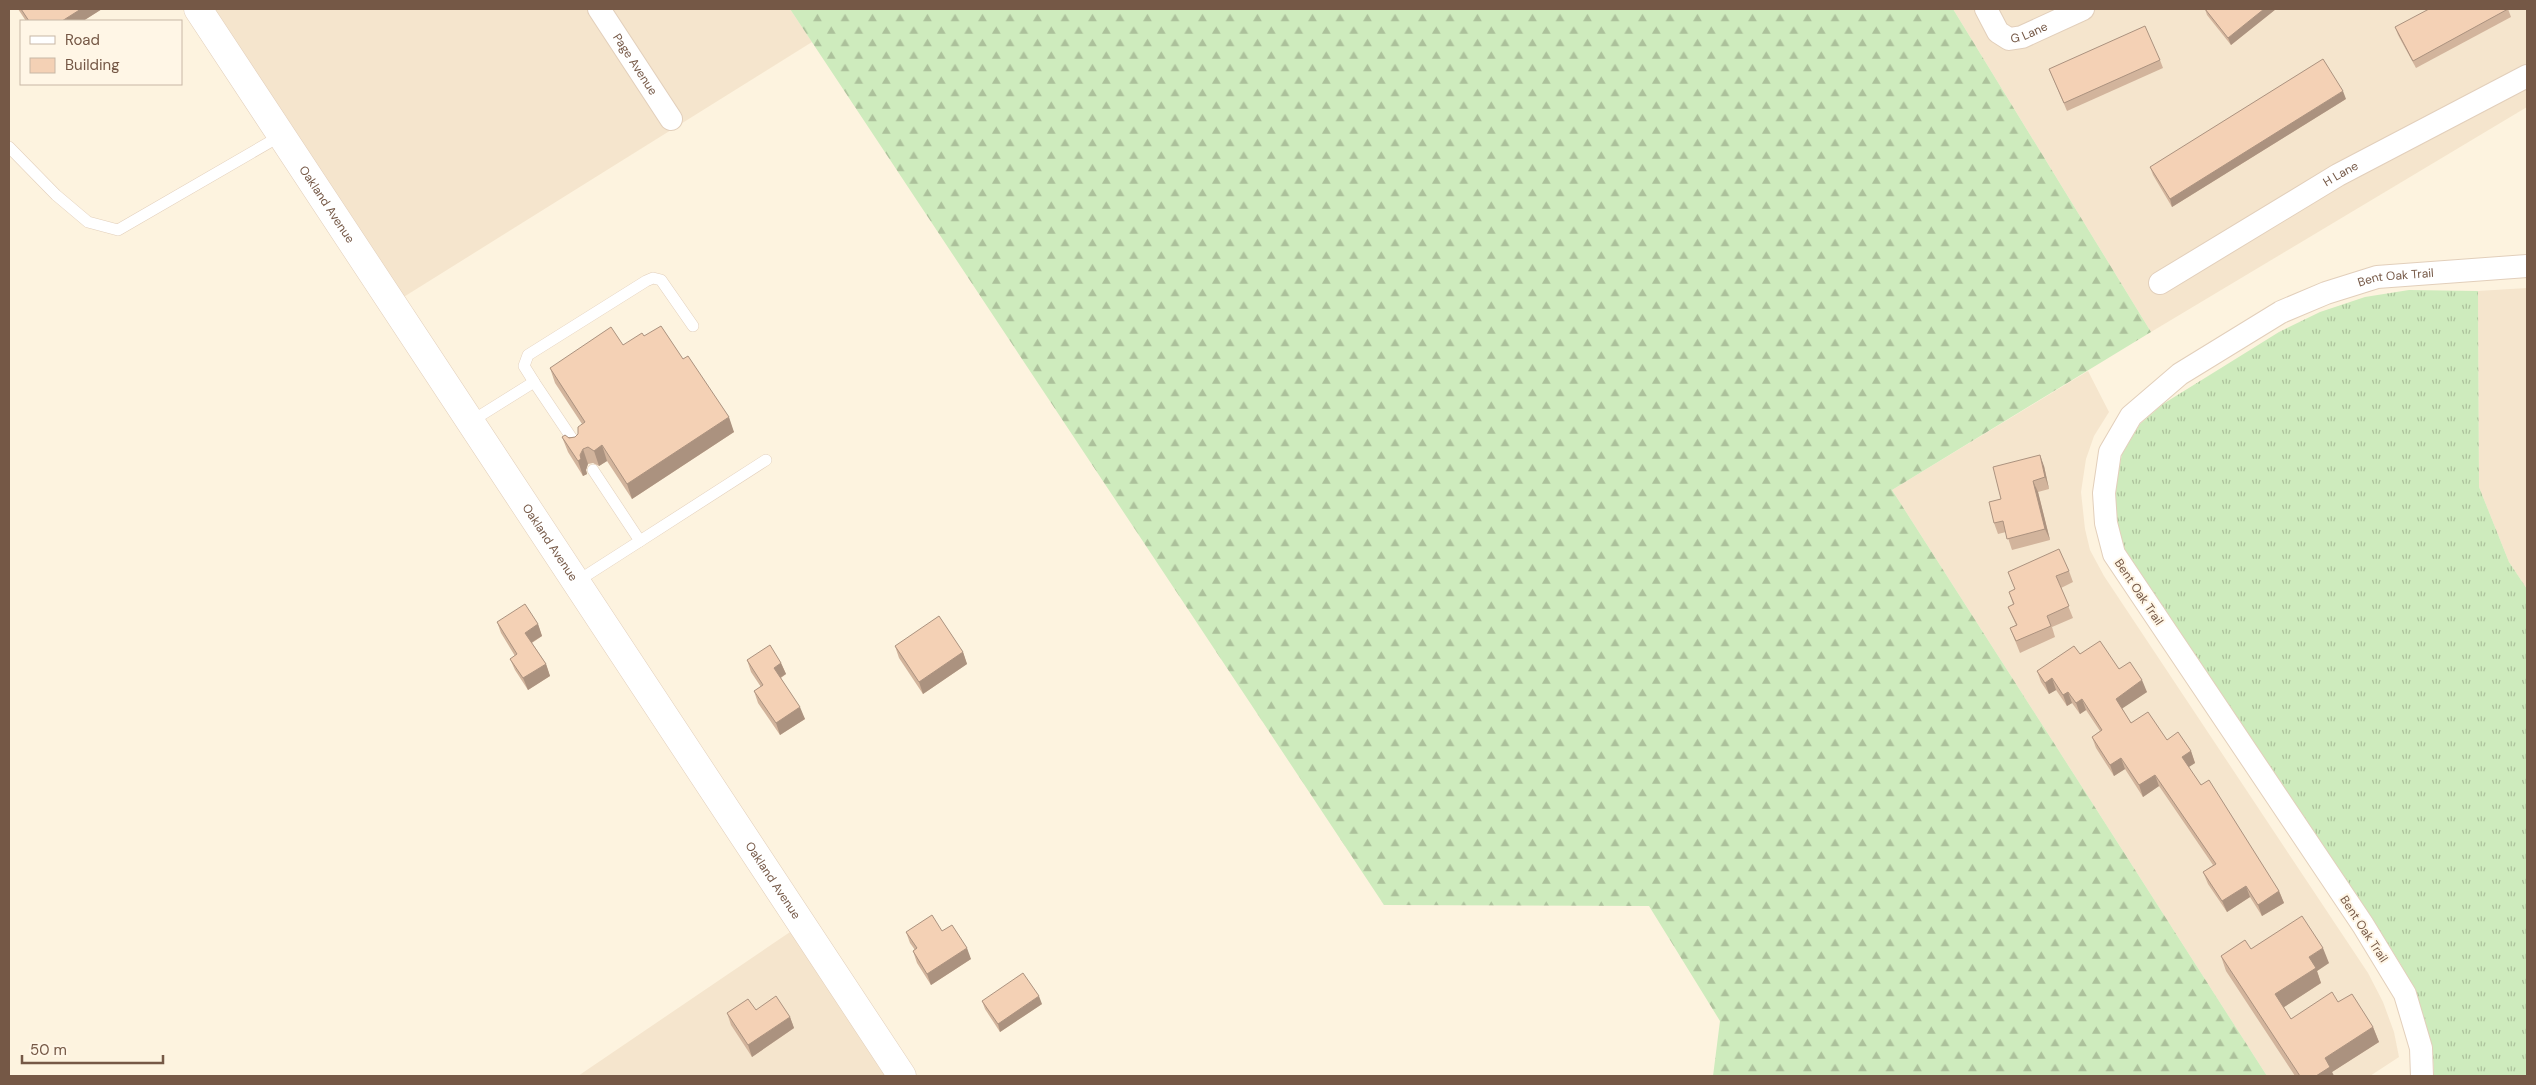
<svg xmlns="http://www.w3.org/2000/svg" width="2536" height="1085" font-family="'DM Sans',sans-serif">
<defs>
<pattern id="grass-tufts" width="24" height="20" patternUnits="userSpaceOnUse" patternTransform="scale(1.25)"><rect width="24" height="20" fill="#ceebbd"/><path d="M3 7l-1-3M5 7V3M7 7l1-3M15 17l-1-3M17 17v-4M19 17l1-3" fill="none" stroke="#acc19b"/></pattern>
<pattern id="forest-firs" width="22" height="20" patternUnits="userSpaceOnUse" patternTransform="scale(1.25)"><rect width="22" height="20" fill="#ceebbd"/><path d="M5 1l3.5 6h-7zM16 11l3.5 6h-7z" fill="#acc19b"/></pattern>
</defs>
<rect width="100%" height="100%" fill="#fdf3df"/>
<g fill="#f5e5cd">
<polygon points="211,9 790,9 812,42 402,298"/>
<polygon points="1953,9 2527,9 2527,107 2151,332"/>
<polygon points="2527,288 2527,589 2509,562 2479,487 2478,291"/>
<polygon points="2088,371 2109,412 2094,436 2086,459 2081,492 2085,529 2090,550 2104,576 2368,973 2383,1002 2394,1032 2399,1057 2370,1076 2267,1076 1892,490"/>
<polygon points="793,930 889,1076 578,1076"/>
</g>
<path fill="url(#grass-tufts)" d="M2409 290 2478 291 2479 487 2509 562 2527 589V1076H2434C2434 1037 2418 998 2400 963L2125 550 2115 520V488L2122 454 2140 424 2163 404 2279 332 2320 312 2365 297Z"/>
<polygon fill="url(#forest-firs)" points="790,9 1953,9 2151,332 1892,490 2267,1076 1713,1076 1720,1021 1649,906 1384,905"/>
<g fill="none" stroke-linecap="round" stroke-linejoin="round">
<defs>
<g id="service">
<polyline points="9,147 56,195 88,222 118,230 282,135"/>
<polyline points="534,382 577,446"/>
<polyline points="470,422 534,382 524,366 528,355 646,281 653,278 661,280 693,326"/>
<polyline points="640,541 766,460"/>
<polyline points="576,582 640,541 593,470"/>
</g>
<g id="minor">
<path id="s1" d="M599 9 671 119"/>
<path id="s2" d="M1986 9 1998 32 2009 39 2022 37 2083 9"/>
<path id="s3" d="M2160 283 2338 175 2527 76"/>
<path id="s4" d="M2422 1076 2421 1048 2405 994 2363 925 2114 554 2106 523 2104 493 2110 452 2131 416 2180 374 2281 312 2326 293 2377 277 2527 266"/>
</g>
<g id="tertiary">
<path id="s5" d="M198 9 902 1076"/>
</g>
</defs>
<use href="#service" stroke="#e2cfbb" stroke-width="12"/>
<use href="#minor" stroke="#e2cfbb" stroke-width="24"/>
<use href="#tertiary" stroke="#e2cfbb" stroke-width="29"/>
<use href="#service" stroke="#fff" stroke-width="11"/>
<use href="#minor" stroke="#fff" stroke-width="22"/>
<use href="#tertiary" stroke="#fff" stroke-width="28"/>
</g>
<g fill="#d2b49c">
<polygon points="18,9 102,9 83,21 26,21"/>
<polygon points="2205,9 2276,9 2231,45 2207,15"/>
<polygon points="2508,9 2511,17 2416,68 2398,35 2395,27"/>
<polygon points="2160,60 2163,68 2067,111 2049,69"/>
<polygon points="2346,99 2172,207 2153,175 2150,167"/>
<polygon points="644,336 683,359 734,432 632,499 607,461 599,466 593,463 588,464 586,470 587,474 583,476 568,452 562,437 575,437 578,434 582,424 555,383 550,368 623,345"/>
<polygon points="2044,466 2049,489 2038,492 2050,540 2012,550 2006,532 1998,534 1994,523"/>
<polygon points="2069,571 2073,582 2061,588 2073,618 2052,627 2055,637 2020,653 2010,628 2016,625 2008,607 2013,604 2009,592 2015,589 2008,572"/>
<polygon points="497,622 538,624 542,636 532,643 546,664 550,676 528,690 515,670 510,659 515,656 501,633"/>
<polygon points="895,646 963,652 967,664 923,694 899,658"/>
<polygon points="2080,654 2119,669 2147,692 2122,708 2131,723 2191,751 2195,763 2188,767 2279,891 2284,903 2262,916 2250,897 2227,912 2208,884 2203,872 2213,865 2159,786 2143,797 2125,769 2114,776 2096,748 2092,737 2100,731 2086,710 2080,714 2072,703 2067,706 2056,690 2049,694 2041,682 2037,671"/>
<polygon points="747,660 781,663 786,674 781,678 805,719 780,735 758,703 754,691 761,687 751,672"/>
<polygon points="942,931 971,959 931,985 917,963 913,951 915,950 910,943 906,932"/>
<polygon points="2251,949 2329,963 2317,971 2321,983 2284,1007 2291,1019 2338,1002 2373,1027 2379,1042 2332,1072 2334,1076 2295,1076 2226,971 2221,956"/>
<polygon points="982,1001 1042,1004 1000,1032 985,1009"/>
<polygon points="727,1013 790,1017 794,1028 752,1057 731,1025"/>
</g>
<g fill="#ab927f">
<polygon points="81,9 102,9 83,21 62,21"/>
<polygon points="2264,9 2276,9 2231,45 2228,38"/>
<polygon points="2343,91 2346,99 2172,207 2170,199"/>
<polygon points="729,417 734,432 632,499 627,484"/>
<polygon points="602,445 607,461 599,466 594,451"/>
<polygon points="583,449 588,464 586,470 587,474 583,476 578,461"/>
<polygon points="2040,455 2044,466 2049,489 2045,477"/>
<polygon points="2033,481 2038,492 2050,540 2045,529"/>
<polygon points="538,624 542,636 529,644 525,633"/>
<polygon points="963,652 967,664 923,694 919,682"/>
<polygon points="781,663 786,674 778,679 774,668"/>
<polygon points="546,664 550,676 528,690 523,678"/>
<polygon points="2052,678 2056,690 2049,694 2045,683"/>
<polygon points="2142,680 2147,692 2120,710 2116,699"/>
<polygon points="2068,692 2072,703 2067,706 2063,695"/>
<polygon points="2082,699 2086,710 2080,714 2076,703"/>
<polygon points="800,707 805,719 780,735 776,723"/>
<polygon points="2191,751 2195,763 2186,769 2182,757"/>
<polygon points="2121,758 2125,769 2114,776 2110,765"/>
<polygon points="2155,775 2159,786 2143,797 2139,785"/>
<polygon points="2246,886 2250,897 2227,912 2222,901"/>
<polygon points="2279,891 2284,903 2262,916 2258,905"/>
<polygon points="967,948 971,959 931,985 927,974"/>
<polygon points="2323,948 2329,963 2317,971 2321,983 2281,1009 2275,994 2309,957"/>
<polygon points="1039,996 1042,1004 1000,1032 998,1024"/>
<polygon points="790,1017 794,1028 752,1057 748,1045"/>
<polygon points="2373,1027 2379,1042 2332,1072 2334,1076 2316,1076 2325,1058"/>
</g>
<g fill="#f4d1b5" stroke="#ab927f">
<polygon points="21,9 81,9 62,21 29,21"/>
<polygon points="2205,9 2264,9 2228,38"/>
<polygon points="2429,9 2508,9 2413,61 2395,27"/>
<polygon points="2145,26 2160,60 2064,103 2049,69"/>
<polygon points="2323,59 2343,91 2170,199 2150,167"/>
<polygon points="661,326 683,359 688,356 729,417 627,484 602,445 594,451 588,447 583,449 580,455 581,459 578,461 562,437 565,435 569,438 575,437 578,434 578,427 585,422 550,368 611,327 623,345 642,333 644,336"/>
<polygon points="2040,455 2045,477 2033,481 2045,529 2007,539 2003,521 1994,523 1989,502 2001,499 1993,467"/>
<polygon points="2059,549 2069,571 2056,576 2069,606 2047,616 2051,626 2016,641 2010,628 2017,625 2008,607 2014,604 2009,592 2015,589 2008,572"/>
<polygon points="525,604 538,624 525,633 546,664 523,678 510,659 517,654 497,622"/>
<polygon points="939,616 963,652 919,682 895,646"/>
<polygon points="2100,641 2119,669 2130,662 2142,680 2116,699 2131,723 2148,712 2167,740 2178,732 2191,751 2182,757 2201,785 2209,780 2279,891 2258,905 2246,886 2222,901 2203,872 2216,864 2155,775 2139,785 2121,758 2110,765 2092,737 2102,730 2082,699 2076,703 2068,692 2063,695 2052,678 2045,683 2037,671 2074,646 2080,654"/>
<polygon points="770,645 781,663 774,668 800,707 776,723 754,691 763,685 747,660"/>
<polygon points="932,915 942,931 952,925 967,948 927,974 913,951 917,948 906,932"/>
<polygon points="2302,916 2323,948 2309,957 2316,968 2275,994 2291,1019 2332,992 2338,1002 2352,994 2373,1027 2325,1058 2330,1067 2316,1076 2300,1076 2221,956 2245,940 2251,949"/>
<polygon points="1023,973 1039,996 998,1024 982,1001"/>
<polygon points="776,996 790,1017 748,1045 727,1013 748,999 756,1010"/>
</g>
<g text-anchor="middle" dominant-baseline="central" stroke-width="4" stroke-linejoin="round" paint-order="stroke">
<g font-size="12" fill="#755846" stroke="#fff6e6">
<text stroke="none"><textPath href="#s2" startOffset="60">G Lane</textPath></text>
<text stroke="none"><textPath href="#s1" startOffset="66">Page Avenue</textPath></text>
<text stroke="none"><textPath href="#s3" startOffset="211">H Lane</textPath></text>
<text stroke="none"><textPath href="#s5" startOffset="234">Oakland Avenue</textPath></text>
<text stroke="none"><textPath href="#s4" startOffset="1061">Bent Oak Trail</textPath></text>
<text stroke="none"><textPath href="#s5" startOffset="639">Oakland Avenue</textPath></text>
<text transform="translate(2139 592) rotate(56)">Bent Oak Trail</text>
<text stroke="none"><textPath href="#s5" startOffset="1044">Oakland Avenue</textPath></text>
<text transform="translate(2364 929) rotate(57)">Bent Oak Trail</text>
</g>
</g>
<rect width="2536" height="1085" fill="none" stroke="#755846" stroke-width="20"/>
<rect x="20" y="20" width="162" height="65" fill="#fff6e6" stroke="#c8b7a6"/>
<rect x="30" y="36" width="25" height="8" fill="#ffffff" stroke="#c8b7a6"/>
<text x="65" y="45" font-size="15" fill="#755846">Road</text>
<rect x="30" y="58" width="25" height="15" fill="#f4d1b5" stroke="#c8b7a6"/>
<text x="65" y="70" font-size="15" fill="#755846">Building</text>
<path d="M22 1055v8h141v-8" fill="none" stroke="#755846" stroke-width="2.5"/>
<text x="30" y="1055" font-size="15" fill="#755846" stroke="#fff6e6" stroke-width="4" paint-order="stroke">50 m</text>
</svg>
